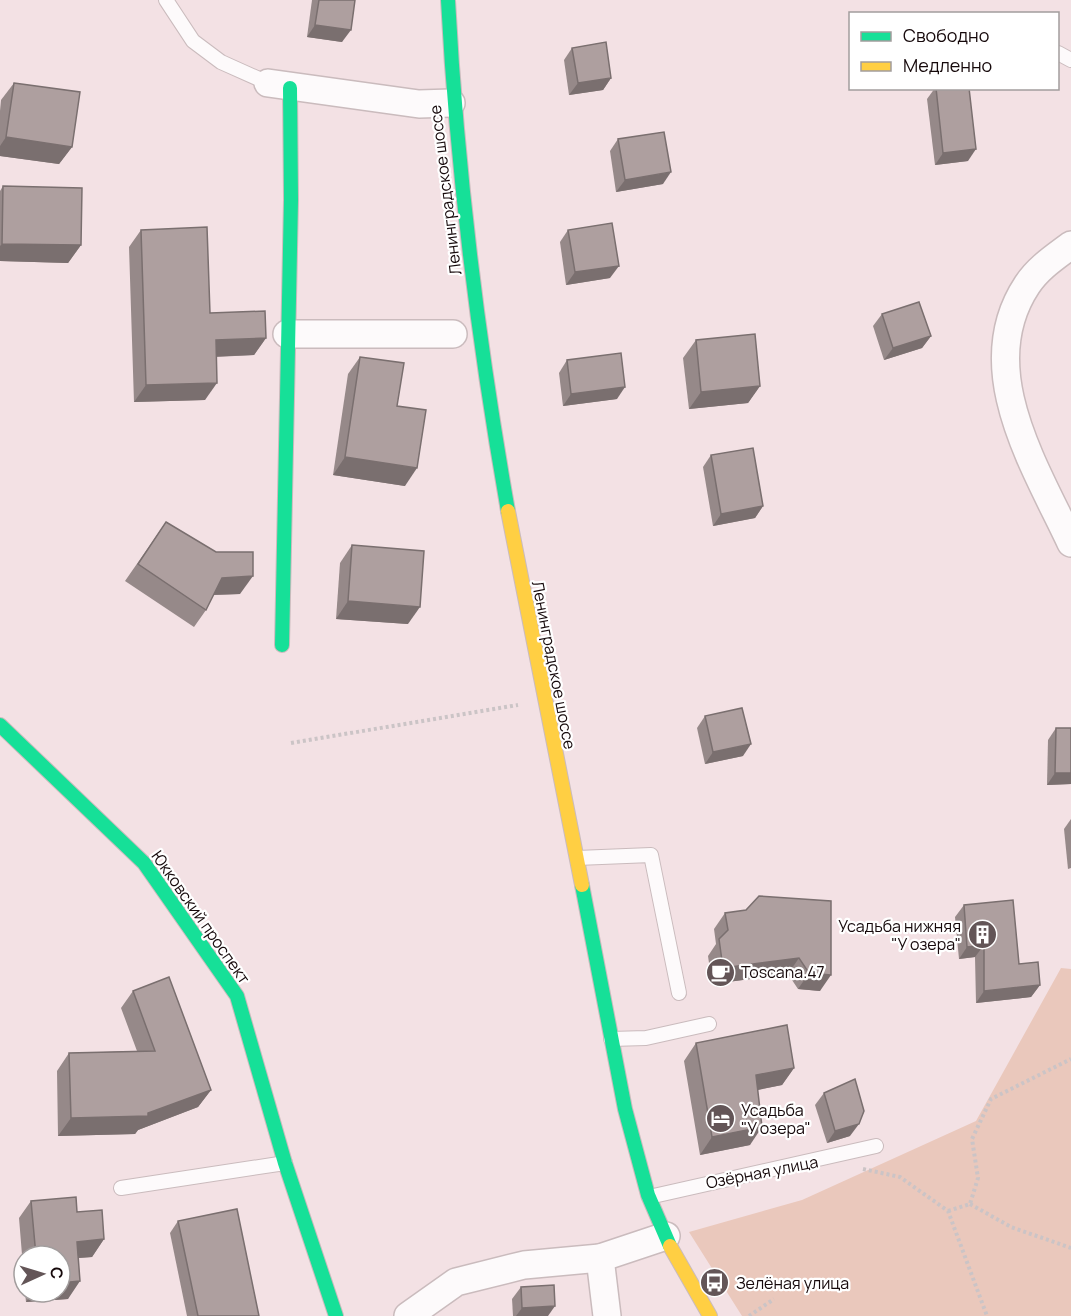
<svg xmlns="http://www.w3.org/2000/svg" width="1071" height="1316" font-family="Manrope,sans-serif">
<rect width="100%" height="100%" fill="#f3e1e4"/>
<polygon fill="#eac8bc" points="1061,968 1071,969 1071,1316 742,1316 689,1232 802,1200 976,1121"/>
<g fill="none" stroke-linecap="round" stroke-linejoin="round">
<defs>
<g id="lane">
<polyline points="166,0 193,41 221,62 268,83"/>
<polyline points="1058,53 1071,60"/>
<polyline points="577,858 651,855 679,993"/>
<polyline points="611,1039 646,1038 709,1024"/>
<polyline points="121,1188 285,1163"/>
<polyline points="649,1197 876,1146"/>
</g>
<g id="street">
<polyline points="268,83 419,104 451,103"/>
<path d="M1071 245C1055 257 1038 268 1027 285 972 368 1035 466 1071 543"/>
<polyline points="287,334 453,334"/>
<polyline points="600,1258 607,1316"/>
<polyline points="408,1316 456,1282 524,1265 600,1258 666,1236"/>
</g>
<g id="fast">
<path d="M448 0C457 172 478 341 508 511"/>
<polyline points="282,645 291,200 290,88"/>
<polyline points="0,725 144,863 237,996 285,1163 336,1316"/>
<polyline points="582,885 625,1109 648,1195 670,1246"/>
</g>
<g id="slow">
<polyline points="508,511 582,885"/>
<polyline points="670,1246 710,1316"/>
</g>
</defs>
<use href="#lane" stroke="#cabbbd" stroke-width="16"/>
<use href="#street" stroke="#cabbbd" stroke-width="30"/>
<use href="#fast" stroke="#cabbbd" stroke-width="16"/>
<use href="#slow" stroke="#cabbbd" stroke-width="16"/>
<g stroke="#cbc4c6" stroke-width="4" stroke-dasharray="3 3" stroke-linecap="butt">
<polyline points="291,743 518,705"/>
<polyline points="863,1169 900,1177 948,1211 987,1316"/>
<polyline points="970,1204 1011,1227 1071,1248"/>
<polyline points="948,1211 970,1204 978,1178 972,1139 991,1099 1071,1059"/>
<polyline points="749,1316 774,1299"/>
</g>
<use href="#lane" stroke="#fdfafb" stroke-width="14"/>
<use href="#street" stroke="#fdfafb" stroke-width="27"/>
<use href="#fast" stroke="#16e098" stroke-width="14"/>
<use href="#slow" stroke="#ffcf43" stroke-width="14"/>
</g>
<g fill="#968989">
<polygon points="312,0 355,0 342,42 307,37"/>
<polygon points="572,48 611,78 603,90 569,95 564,60"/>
<polygon points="14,83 72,147 59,164 0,156 0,111 1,100"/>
<polygon points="935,88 969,88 968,161 935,165 927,99"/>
<polygon points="618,139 663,184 616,192 610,151"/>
<polygon points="3,186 81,245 68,263 0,261 0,191"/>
<polygon points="141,230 210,313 266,338 254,355 216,357 205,400 134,402 129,247"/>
<polygon points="568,230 610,278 566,285 560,242"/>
<polygon points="882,314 931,336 922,348 884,360 873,326"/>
<polygon points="696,340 760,386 748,403 689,409 683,358"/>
<polygon points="360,357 397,406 405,486 333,475 348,374"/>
<polygon points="567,360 617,399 563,406 559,373"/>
<polygon points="711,455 763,506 755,518 713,526 703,467"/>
<polygon points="166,522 240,594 213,595 206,610 194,627 125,581"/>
<polygon points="352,545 408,624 336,619 340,563"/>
<polygon points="705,716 743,756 705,764 697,728"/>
<polygon points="1056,728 1071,728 1071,784 1047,785 1048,740"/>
<polygon points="1071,819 1071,868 1068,869 1064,829"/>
<polygon points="831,901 820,991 798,989 788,974 712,984 708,956 716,944 714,929 725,913"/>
<polygon points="964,905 1040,985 1031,997 976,1003 975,957 959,959 955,917"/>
<polygon points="133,991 211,1090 198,1107 138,1130 135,1134 58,1136 57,1071 69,1053 137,1051 121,1008"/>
<polygon points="696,1043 794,1068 782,1085 757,1090 750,1145 700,1155 684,1061"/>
<polygon points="824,1093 850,1136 827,1143 815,1105"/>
<polygon points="31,1201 77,1212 104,1239 92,1257 78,1258 68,1299 26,1302 25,1292 60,1292 60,1256 24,1256 24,1279 19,1218"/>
<polygon points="178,1221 259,1316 187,1316 170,1233"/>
<polygon points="521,1287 548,1316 513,1316 512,1299"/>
</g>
<g fill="#7a6f6f">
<polygon points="315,25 351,30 342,42 307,37"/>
<polygon points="611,78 603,90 569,95 578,83"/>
<polygon points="6,137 72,147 59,164 0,156 0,146"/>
<polygon points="976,149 968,161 935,165 943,153"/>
<polygon points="671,172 663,184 616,192 625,180"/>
<polygon points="2,244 81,245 68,263 0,261 0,246"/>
<polygon points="619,266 610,278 566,285 575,272"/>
<polygon points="931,336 922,348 884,360 893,348"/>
<polygon points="266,338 254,355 204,357 216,340"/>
<polygon points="217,383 205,400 134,402 146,385"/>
<polygon points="760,386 748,403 689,409 701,392"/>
<polygon points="625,387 617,399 563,406 571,394"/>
<polygon points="345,457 417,468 405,486 333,475"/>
<polygon points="763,506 755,518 713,526 721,514"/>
<polygon points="253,576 240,594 210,595 222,578"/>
<polygon points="348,601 420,607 408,624 336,619"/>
<polygon points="751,744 743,756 705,764 713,752"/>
<polygon points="1055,773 1071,773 1071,784 1047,785"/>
<polygon points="984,945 975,957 959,959 967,947"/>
<polygon points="799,958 788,974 712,984 723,968"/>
<polygon points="809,973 831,975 820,991 798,989"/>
<polygon points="1040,985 1031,997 976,1003 984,991"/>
<polygon points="794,1068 782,1085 743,1093 756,1075"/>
<polygon points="211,1090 198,1107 138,1130 135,1134 58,1136 71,1118 148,1113"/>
<polygon points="859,1124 850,1136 827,1143 835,1131"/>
<polygon points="762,1127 750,1145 700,1155 712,1137"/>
<polygon points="104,1239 92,1257 64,1259 77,1242"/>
<polygon points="80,1281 68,1299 26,1302 33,1292 60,1292 60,1283"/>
<polygon points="555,1306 548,1316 516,1316 522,1308"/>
</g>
<g fill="#ae9f9f" stroke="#7a6f6f" stroke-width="1.5">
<polygon points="319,0 355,0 351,30 315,25"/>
<polygon points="606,42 611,78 578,83 572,48"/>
<polygon points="14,83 80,92 72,147 6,137"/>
<polygon points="936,88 969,88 976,149 943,153"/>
<polygon points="664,132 671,172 625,180 618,139"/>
<polygon points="3,186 82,188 81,245 2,244"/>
<polygon points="612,223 619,266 575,272 568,230"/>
<polygon points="207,227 210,313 265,311 266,338 216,340 217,383 146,385 141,230"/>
<polygon points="919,302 931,336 893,348 882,314"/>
<polygon points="755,334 760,386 701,392 696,340"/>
<polygon points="621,353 625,387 571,394 567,360"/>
<polygon points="360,357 404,363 397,406 426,410 417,468 345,457"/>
<polygon points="753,448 763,506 721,514 711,455"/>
<polygon points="166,522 216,552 253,552 253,576 222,578 206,610 138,564"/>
<polygon points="352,545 424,551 420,607 348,601"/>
<polygon points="742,708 751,744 713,752 705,716"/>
<polygon points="1056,728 1071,728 1071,773 1055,773"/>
<polygon points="759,896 831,901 831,975 809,973 799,958 723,968 719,939 728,930 725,913 746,910"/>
<polygon points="1013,900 1019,964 1038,962 1040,985 984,991 984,945 967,947 964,905"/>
<polygon points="169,977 211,1090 148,1113 148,1116 71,1118 69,1053 155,1051 133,991"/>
<polygon points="787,1025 794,1068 756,1075 762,1127 712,1137 696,1043"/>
<polygon points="855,1079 864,1111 859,1124 835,1131 824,1093"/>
<polygon points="76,1197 77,1212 102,1210 104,1239 77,1242 80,1281 60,1283 60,1256 36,1256 31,1201"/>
<polygon points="237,1209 259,1316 198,1316 178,1221"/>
<polygon points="554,1285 555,1306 522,1308 521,1287"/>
</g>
<defs>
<symbol id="building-disc" viewBox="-11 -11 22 22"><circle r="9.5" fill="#635557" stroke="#fff"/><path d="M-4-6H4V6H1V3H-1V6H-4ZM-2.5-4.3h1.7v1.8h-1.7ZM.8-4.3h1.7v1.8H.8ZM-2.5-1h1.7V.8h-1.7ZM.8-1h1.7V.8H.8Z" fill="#fff"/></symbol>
<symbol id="cafe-disc" viewBox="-11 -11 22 22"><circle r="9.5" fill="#635557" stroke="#fff"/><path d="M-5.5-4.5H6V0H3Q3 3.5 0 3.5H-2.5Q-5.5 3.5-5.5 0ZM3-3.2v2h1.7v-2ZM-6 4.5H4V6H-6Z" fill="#fff"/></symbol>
<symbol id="hotel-disc" viewBox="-11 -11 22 22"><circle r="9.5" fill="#635557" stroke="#fff"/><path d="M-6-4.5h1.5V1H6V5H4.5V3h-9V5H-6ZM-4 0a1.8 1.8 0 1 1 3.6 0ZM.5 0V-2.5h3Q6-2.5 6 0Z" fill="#fff"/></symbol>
<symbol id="bus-disc" viewBox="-11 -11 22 22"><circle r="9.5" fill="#635557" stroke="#fff"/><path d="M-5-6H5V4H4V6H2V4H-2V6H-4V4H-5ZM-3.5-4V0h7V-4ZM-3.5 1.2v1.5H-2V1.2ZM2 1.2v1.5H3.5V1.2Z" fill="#fff"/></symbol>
</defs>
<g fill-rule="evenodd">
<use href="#building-disc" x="966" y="918" width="33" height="33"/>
<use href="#cafe-disc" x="704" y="956" width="33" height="33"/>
<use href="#hotel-disc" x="704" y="1102" width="33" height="33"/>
<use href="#bus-disc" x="698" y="1266" width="33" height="33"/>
</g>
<g text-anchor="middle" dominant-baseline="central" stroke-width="4.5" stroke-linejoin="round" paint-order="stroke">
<g font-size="16" fill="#16090b" stroke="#fff">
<text transform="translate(445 190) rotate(-97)">Ленинградское шоссе</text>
<text transform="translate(554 665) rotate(79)">Ленинградское шоссе</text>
<text transform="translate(201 917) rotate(55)">Юкковский проспект</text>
<text transform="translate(762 1172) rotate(-11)">Озёрная улица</text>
</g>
<g font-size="16" fill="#16090b" stroke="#fff" text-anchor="start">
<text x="961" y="926" text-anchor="end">Усадьба нижняя<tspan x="961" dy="18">"У озера"</tspan></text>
<text x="741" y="972">Toscana.47</text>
<text x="741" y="1110">Усадьба<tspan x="741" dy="18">"У озера"</tspan></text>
<text x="736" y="1283">Зелёная улица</text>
</g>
</g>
<rect x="849" y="12" width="210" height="78" fill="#ffffff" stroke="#a29d9d" stroke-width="1.5"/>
<rect x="861" y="32" width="30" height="9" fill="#16e098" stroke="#a29d9d" stroke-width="1.5"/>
<text x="903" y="42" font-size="18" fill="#16090b">Свободно</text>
<rect x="861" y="62" width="30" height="9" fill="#ffcf43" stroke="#a29d9d" stroke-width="1.5"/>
<text x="903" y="72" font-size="18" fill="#16090b">Медленно</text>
<g transform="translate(42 1274) rotate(86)"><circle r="28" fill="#ffffff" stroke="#a29d9d" stroke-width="1.5"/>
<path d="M0-4.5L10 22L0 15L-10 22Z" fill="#635557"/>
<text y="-9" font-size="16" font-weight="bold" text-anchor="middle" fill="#16090b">С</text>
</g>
</svg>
